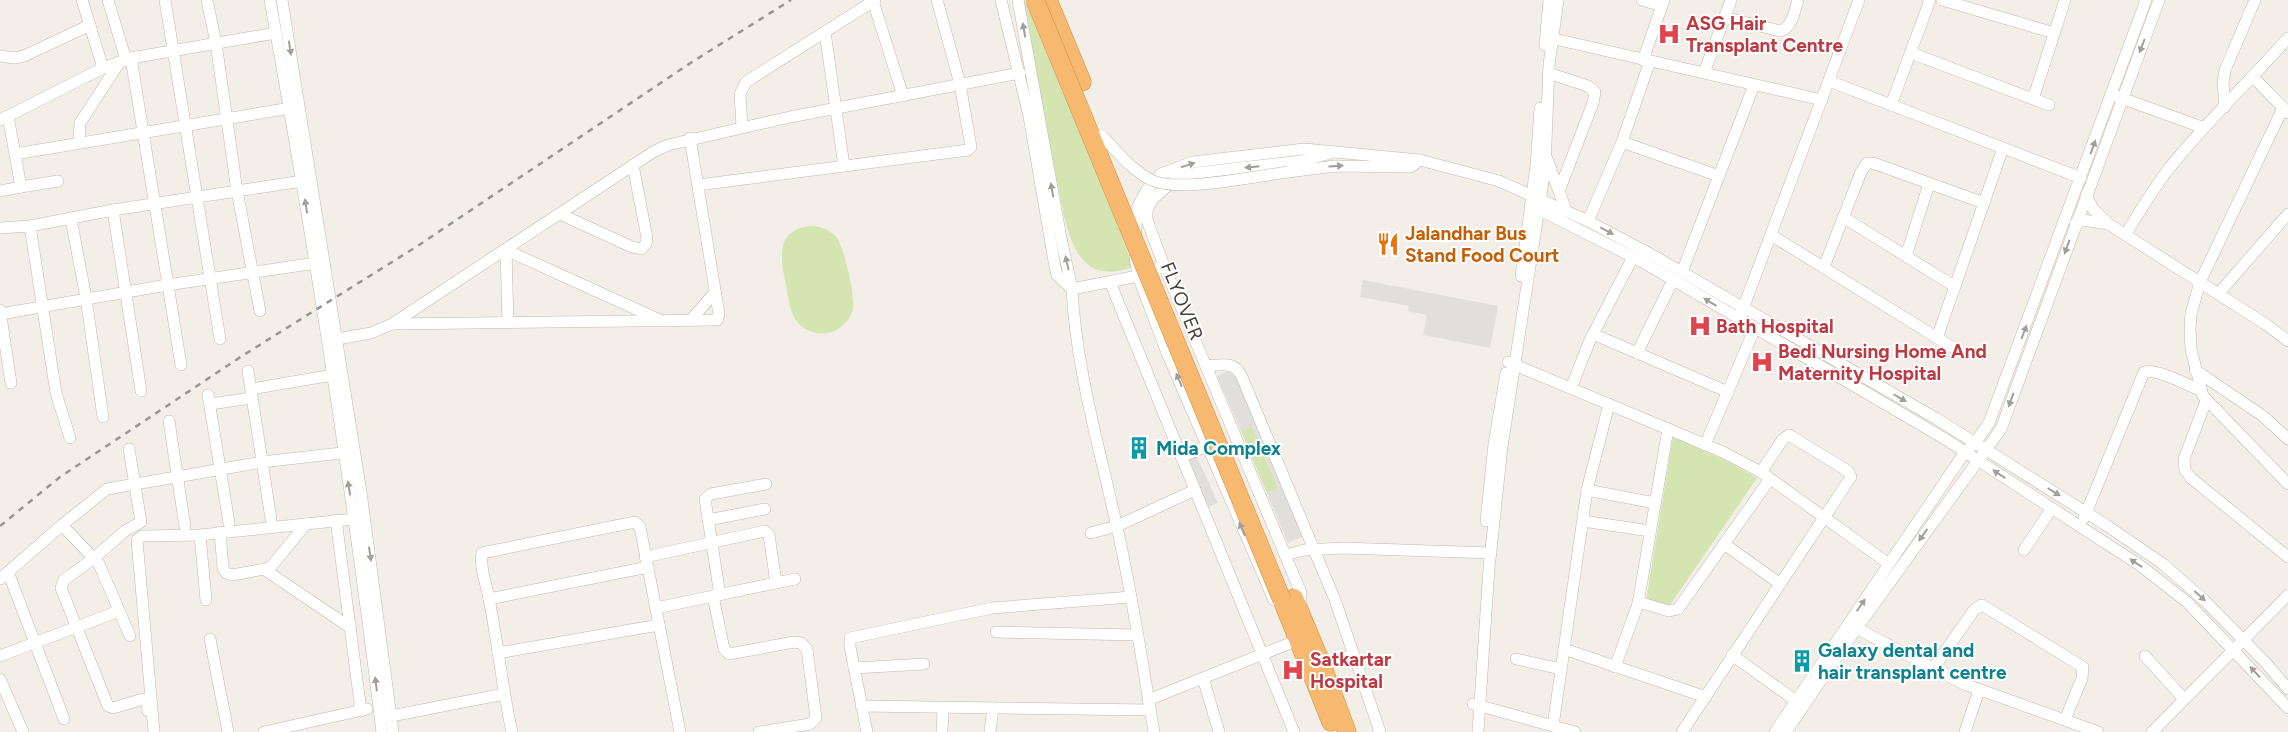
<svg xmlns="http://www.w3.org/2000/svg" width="2288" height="732" font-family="Figtree,sans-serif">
<rect width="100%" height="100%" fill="#f3eee7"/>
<g fill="#d4e5b2">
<path d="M1021 0H1027L1097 170 1133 267C1085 284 1073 252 1063 212Z"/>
<path d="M814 226C823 227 831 231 837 238 844 248 855 295 853 308 852 314 849 320 844 324 829 340 802 335 793 315 789 306 788 295 786 285 780 258 775 227 814 226Z"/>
<polygon points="1252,426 1278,488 1267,493 1241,431"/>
<polygon points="1673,437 1729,462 1757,478 1668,608 1646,601"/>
</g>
<g fill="#e1dfdc">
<polygon points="1363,280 1498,306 1490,348 1423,335 1427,315 1408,311 1409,306 1360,297"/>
<polygon points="1235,368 1306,535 1288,543 1267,493 1278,488 1252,427 1241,431 1217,376"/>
<polygon points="1195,453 1218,503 1206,508 1183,459"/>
</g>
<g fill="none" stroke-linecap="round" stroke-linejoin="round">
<defs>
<g id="minor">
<polyline points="82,0 103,68"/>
<polyline points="108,0 126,60"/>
<polyline points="165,0 220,339"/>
<polyline points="207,0 216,43 237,191 260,311"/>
<path d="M270 0C314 243 352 487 382 732"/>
<polyline points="282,0 361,492 393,732"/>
<polyline points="1001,0 1029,116 1055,267 1057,275 1072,289"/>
<polyline points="1018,0 1061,238 1072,289"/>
<polyline points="1642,0 1662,6"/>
<polyline points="1942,0 2054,33"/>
<polyline points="873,1 903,96"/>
<path d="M1724 17 1780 31C1792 28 1795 10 1798 0"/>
<polyline points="825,32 844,166"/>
<polyline points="1546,37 1822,100"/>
<polyline points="1545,45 1549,0"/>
<polyline points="1911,53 2049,105"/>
<polyline points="0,56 14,58 24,56 90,25"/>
<polyline points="131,58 181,365"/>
<polyline points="1643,60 1664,0"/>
<polyline points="1548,73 1588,86 1595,92 1593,103 1559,191"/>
<polyline points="1704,73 1731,0"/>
<polyline points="2253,77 2288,113"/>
<polyline points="1829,81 2081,178"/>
<polyline points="2116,96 2204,128"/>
<polyline points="2033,99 2065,0"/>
<polyline points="1891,105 1930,0"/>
<polyline points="2225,107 2223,83 2225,70 2255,0"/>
<polyline points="2283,108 2200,282 2191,314 2190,329 2191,349 2203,396 2288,484"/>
<polyline points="0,120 103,68 131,58 276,33"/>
<polyline points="742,127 740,94 746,82 875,0"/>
<polyline points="1622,142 1719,176"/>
<polyline points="79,143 80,123 119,63"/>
<polyline points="15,154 297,107"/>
<polyline points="1547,159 1566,210"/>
<polyline points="1288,172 1335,166 1411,167 1420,160"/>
<polyline points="698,185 968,150 971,147 960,84 937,0"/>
<polyline points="21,187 58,181"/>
<polyline points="0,191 21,187 8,116"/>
<polyline points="2086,195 2093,209 2110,225 2267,325 2288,341"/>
<polyline points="1530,205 1641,261 1945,439 2141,566 2188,603 2288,708"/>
<polyline points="113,210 141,391"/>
<polyline points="560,214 632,247 641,249 646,244 647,238 633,165"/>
<polyline points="1843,217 1954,286"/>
<polyline points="71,219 86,298 103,417"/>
<polyline points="1588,221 1622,142 1650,61"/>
<polyline points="2075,224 2083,220 2108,224"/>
<polyline points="30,226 56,393 70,438"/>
<polyline points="0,228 30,226 113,210 309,180"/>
<path d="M2126 234C2139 212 2152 191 2167 171 2204 124 2248 83 2288 38"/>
<polyline points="1771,235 1952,347"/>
<polyline points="1135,237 1138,206 1146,191 1161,174 1193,162 1304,149 1420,160 1499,181 1586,220 1645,251 1937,419 2106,525 2163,564 2204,600 2266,663 2288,689"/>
<polyline points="1135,256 1138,276 1167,353 1274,600"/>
<polyline points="1906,256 1929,184"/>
<polyline points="1824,267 1861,172 1867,163 1873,163 1984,203"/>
<polyline points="1682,272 1754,85"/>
<polyline points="1521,276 1536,166 1540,108"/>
<polyline points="1110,282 1294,732"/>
<polyline points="2219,293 2288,214"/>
<polyline points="0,310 11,383"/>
<polyline points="0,314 167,285 323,262"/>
<polyline points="1741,314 1859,0"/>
<polyline points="691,320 715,292"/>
<polyline points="508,322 506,250 660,320"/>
<polyline points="393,324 717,320 719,314 690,138"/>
<polyline points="1593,334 1728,392"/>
<polyline points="1937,338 2003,148"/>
<polyline points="337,339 371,333 392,324 653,152 668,145 790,117 1020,73"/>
<polyline points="1637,353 1673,280"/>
<polyline points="1508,362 1723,452 1761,472 1889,564"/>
<path d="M1206 366C1222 365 1234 360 1242 377L1335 600 1380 732"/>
<polyline points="2195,370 2263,416 2288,439"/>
<polyline points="248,371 271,519"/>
<polyline points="1571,388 1590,340 1633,257"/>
<polyline points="251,389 333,375"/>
<polyline points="208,395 229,523"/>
<polyline points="2206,401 2184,459 2185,470 2191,478 2288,557"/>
<polyline points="210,404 252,398"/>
<polyline points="169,421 185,527"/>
<polyline points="1705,445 1755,328"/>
<polyline points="129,449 141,522 125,531 94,558 64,580 61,588 108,706 113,708 143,699 147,701 148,711"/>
<polyline points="1181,457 1207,446"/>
<polyline points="1587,490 1655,503"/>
<path d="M2084 518 2144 372C2157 368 2187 385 2200 390"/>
<polyline points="336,520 361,711"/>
<polyline points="708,520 765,509"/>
<polyline points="1486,521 1494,444 1506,373"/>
<polyline points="1583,521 1650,531"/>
<polyline points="62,525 99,564 130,636"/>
<polyline points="220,532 223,568 226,573 232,575 270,568 306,524"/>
<polyline points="1091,533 1117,526 1195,490"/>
<polyline points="200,535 206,600"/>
<polyline points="1724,544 1779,583"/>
<polyline points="2024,550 2052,508"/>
<polyline points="1285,555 1305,550 1343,548 1491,553"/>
<polyline points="645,557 765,531 769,535 776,583"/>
<polyline points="265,570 351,628"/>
<polyline points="8,572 64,719"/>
<polyline points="0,579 62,525 107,489 262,462 350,452"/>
<polyline points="720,595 705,499 711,494 766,484"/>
<polyline points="713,596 724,649 729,654 794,642 801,643 807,649 816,718 810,724 759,732"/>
<polyline points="489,599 648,567"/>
<polyline points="1638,602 1669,611 1678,609 1770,479"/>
<polyline points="1300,606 1301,593 1164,266 1147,220 1147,210 1152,200 1176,178 1196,173 1302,161 1334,152"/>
<polyline points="656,608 795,579"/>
<polyline points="1852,626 1964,684 2098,732"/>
<polyline points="996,632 1138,635"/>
<polyline points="210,639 228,732"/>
<polyline points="1564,649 1706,697"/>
<polyline points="498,653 659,625"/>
<polyline points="1732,655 1796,701"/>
<polyline points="0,656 119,611"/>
<polyline points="2145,656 2184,699"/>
<polyline points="1516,659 1561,669"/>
<polyline points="1322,665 1354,655"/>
<polyline points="1615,667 1638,604 1668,429"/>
<polyline points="854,668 924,664"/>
<polyline points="1933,669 1974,610 1982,605 2083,667 2082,678 2065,720"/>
<polyline points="1203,678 1219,732"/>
<polyline points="0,679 23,732"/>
<polyline points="1148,700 1298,640"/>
<polyline points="1473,704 1575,732"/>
<polyline points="861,706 1150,710"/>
<polyline points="391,716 504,694"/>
<polyline points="1553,726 1587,490 1609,404"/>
<polyline points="154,732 137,540 142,536 200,535 354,519"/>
<polyline points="264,732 367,709"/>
<path d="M512 732C502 688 498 643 489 599 487 585 479 567 482 553L635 522 640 527 680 732"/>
<polyline points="867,732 850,647 850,638 992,608 1131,597"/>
<polyline points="942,732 943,708"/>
<polyline points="990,732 993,708"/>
<path d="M1154 732C1142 662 1132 592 1116 523 1099 446 1076 368 1072 289L1138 276 1164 266"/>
<polyline points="1478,732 1489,568 1502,447 1545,169 1549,65 1558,0"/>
<polyline points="1682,732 1851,477 1848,471 1789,435 1783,439 1761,472"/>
<polyline points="1775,732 1965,452 1975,443 1989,423 2146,0"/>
<polyline points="1786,732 1856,629 2001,429 2159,0"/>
<polyline points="1965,732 1979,690"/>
<polyline points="2152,732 2288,595"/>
</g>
<g id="highway">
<polyline points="1048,0 1082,82"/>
<polyline points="1294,598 1322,665 1347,732"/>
<polyline points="1282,600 1331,722"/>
</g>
</defs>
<use href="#minor" stroke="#c1b8ad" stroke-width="12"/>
<use href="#highway" stroke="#d68c3f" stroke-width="19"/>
<use href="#minor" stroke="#fff" stroke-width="11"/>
<use href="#highway" stroke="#f7b96f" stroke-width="18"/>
<polyline stroke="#969696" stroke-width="2.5" stroke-dasharray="6 6" stroke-linecap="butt" points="0,526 60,477 242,356 416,247 692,62 791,0"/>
<defs>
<path id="minor-bridge" d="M1102 136C1118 152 1130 169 1151 180 1177 193 1257 176 1288 172"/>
<polyline id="highway-bridge" points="1035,0 1282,600"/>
</defs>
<use href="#minor-bridge" stroke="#c1b8ad" stroke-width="12" stroke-linecap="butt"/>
<use href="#highway-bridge" stroke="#d68c3f" stroke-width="19" stroke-linecap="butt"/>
<use href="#minor-bridge" stroke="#fff" stroke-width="11"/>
<use href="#highway-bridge" stroke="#f7b96f" stroke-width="18"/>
</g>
<defs><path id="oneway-solid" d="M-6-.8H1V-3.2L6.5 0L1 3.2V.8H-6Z" transform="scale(1.25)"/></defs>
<g fill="#a29e9b">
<use href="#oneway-solid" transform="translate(1024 30) rotate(-100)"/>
<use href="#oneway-solid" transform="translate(2142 46) rotate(111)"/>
<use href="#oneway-solid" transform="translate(290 48) rotate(81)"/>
<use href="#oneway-solid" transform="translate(2093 147) rotate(-70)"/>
<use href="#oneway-solid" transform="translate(1188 165) rotate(-18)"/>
<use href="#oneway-solid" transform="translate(1336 166) rotate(-3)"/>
<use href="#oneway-solid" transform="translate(1252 167) rotate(174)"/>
<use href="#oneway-solid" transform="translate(1052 190) rotate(-100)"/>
<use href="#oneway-solid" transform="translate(306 206) rotate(-99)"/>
<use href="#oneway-solid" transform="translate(1607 231) rotate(28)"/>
<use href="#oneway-solid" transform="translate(2067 247) rotate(110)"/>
<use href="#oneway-solid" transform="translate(1067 263) rotate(-103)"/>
<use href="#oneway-solid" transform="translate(1710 302) rotate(-149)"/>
<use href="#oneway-solid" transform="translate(2024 332) rotate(-69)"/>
<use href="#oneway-solid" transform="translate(1179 380) rotate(-113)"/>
<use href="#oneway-solid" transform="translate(1900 398) rotate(30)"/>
<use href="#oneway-solid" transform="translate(2011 400) rotate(110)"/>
<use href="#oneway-solid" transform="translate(1999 474) rotate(-147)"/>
<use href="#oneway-solid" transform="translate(349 488) rotate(-99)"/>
<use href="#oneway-solid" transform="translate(2054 492) rotate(32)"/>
<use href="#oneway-solid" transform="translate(1242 529) rotate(-113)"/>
<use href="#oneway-solid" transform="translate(1923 535) rotate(125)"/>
<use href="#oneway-solid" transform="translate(370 554) rotate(82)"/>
<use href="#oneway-solid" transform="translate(2136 563) rotate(-146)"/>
<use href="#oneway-solid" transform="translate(2200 596) rotate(42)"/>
<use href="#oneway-solid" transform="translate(1861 605) rotate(-56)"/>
<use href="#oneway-solid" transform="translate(2255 672) rotate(-133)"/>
<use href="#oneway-solid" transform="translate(376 684) rotate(-97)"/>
</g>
<defs>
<symbol id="hospital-bare" viewBox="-9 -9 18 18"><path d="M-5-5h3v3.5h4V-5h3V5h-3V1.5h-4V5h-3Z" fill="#e0444e" stroke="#fff" stroke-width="2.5" paint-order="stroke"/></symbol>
<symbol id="restaurant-bare" viewBox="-9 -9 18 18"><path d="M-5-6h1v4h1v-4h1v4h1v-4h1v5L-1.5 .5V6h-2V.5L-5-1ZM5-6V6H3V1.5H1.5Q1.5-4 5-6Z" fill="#e8710a" stroke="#fff" stroke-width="2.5" paint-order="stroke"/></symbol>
<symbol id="building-bare" viewBox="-9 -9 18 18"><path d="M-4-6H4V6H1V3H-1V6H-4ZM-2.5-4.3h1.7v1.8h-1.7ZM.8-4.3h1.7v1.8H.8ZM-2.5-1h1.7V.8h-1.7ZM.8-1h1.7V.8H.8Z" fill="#0f9aa8" stroke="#fff" stroke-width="2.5" paint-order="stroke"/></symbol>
</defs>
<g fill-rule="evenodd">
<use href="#hospital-bare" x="1653" y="18" width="32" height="32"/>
<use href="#restaurant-bare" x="1372" y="228" width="32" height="32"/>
<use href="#hospital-bare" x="1684" y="310" width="32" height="32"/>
<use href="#hospital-bare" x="1746" y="346" width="32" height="32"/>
<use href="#building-bare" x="1123" y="432" width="32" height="32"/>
<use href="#building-bare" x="1786" y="645" width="32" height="32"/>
<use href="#hospital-bare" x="1277" y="654" width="32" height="32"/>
</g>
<g text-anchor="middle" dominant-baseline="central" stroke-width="4" stroke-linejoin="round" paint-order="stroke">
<g font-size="19" font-weight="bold" fill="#be3a42" stroke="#fff" text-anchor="start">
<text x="1686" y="23">ASG Hair<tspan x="1686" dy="22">Transplant Centre</tspan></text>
<text x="1716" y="326">Bath Hospital</text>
<text x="1778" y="351">Bedi Nursing Home And<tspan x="1778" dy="22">Maternity Hospital</tspan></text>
<text x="1310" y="659">Satkartar<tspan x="1310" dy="22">Hospital</tspan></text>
</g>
<g font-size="19" font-weight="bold" fill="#c56008" stroke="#fff" text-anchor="start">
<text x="1405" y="233">Jalandhar Bus<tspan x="1405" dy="22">Stand Food Court</tspan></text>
</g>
<g font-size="19" fill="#463e37" stroke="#fff">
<text transform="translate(1182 301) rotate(68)">FLYOVER</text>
</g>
<g font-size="19" font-weight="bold" fill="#0d838f" stroke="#fff" text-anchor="start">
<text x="1156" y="448">Mida Complex</text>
<text x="1818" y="650">Galaxy dental and<tspan x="1818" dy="22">hair transplant centre</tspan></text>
</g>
</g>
</svg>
